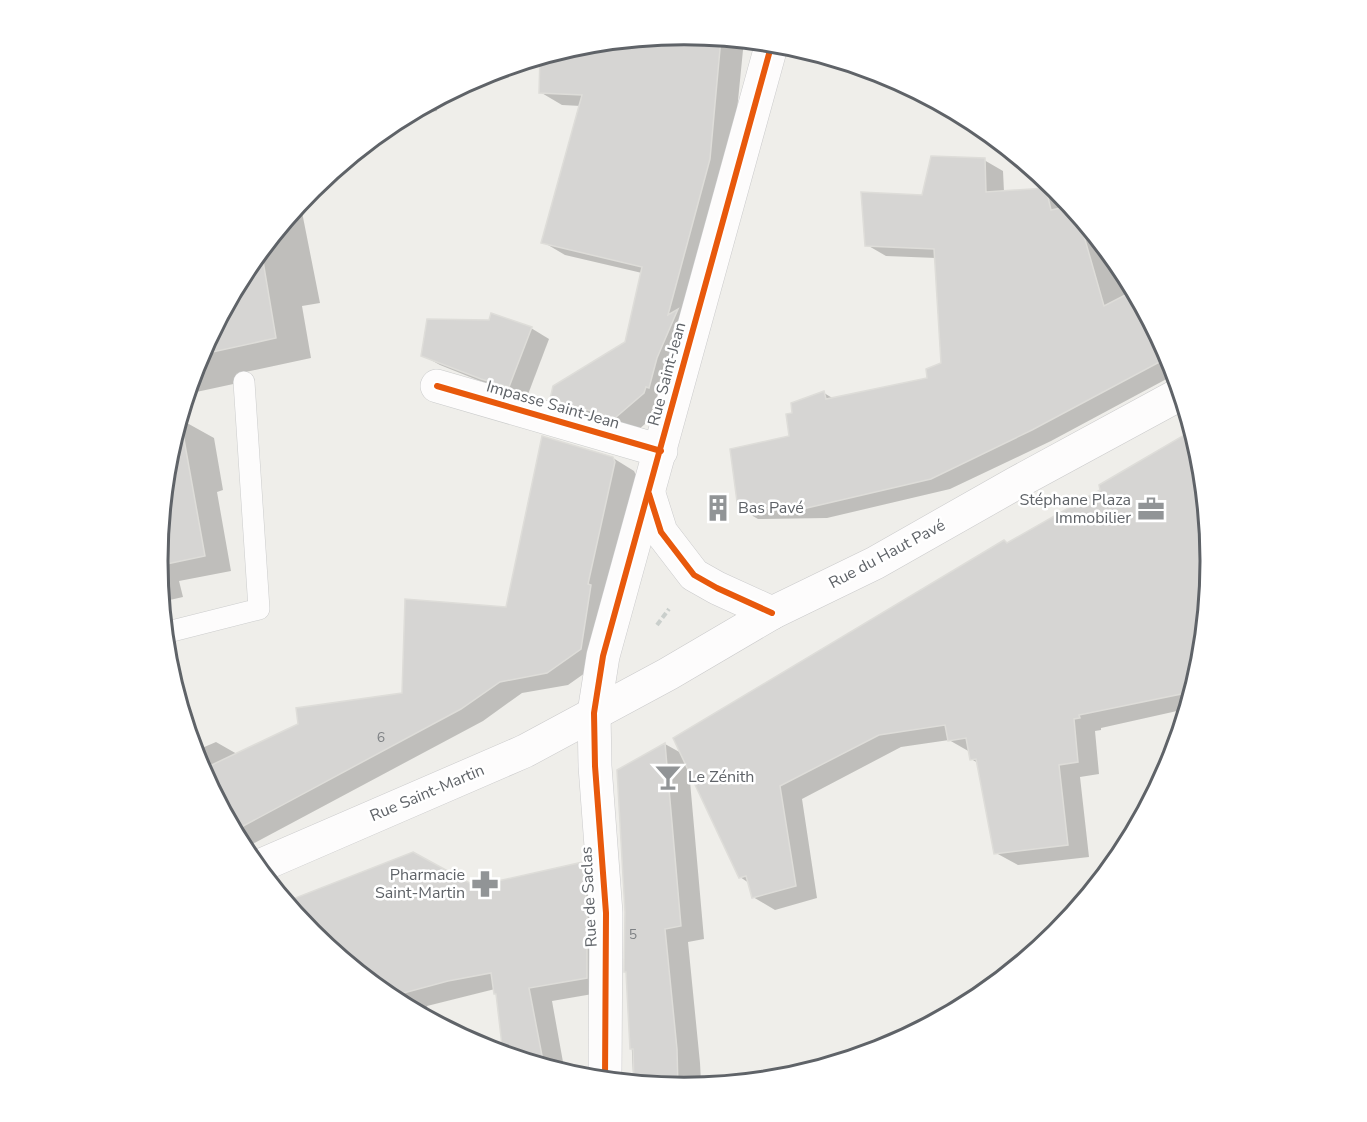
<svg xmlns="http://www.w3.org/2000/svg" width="1367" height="1122" font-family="'Nunito Sans',sans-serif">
<rect width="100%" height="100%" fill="#efeeea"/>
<g fill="#0003">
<polygon points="684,34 744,40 730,181 666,406 638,430 574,411 552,399 626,343 642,273 565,255 543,242 581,106 562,105 540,92 542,56 581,45"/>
<polygon points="436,99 437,111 406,115"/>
<polygon points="984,160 1003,171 1004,192 1046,189 1065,200 1067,208 1071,207 1121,269 1170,360 1174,375 1051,441 950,489 827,518 758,519 739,508 791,437 794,414 824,393 834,399 929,379 942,364 936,258 886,256 867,245 923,196"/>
<polygon points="313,187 315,195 304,197 311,188"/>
<polygon points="300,202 320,303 302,306 311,358 236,374 238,383 187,394 197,359 246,268"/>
<polygon points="531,328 549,339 527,397 500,389 440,365 422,355"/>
<polygon points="187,423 214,438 223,490 217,492 231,571 179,581 183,597 161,602 157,561 167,458 177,425"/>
<polygon points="1192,432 1200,459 1210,561 1200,664 1186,709 1101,728 1101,730 1095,731 1099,774 1080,777 1089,857 1018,865 996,853 978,763 971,759 970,752 949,740 901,747 802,799 817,898 775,910 753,897 749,883 740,877 689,770 704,939 688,942 700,1063 701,1082 750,1081 683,1087 624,1082 625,1076 633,1075 619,771 665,744 683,754 1008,544 1102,491 1101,486"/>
<polygon points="613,458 634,471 636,475 602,661 568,685 522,693 483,721 243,849 197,762 180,708 188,712 202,748 216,742 237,754 403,694 507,608"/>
<polygon points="583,864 606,877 610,991 552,1001 565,1073 504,1054 498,994 495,989 427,1006 429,1019 391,999 311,933 286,903 475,888"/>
</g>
<g fill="#d6d5d3" stroke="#deddd9" stroke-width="1.5">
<polygon points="684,34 721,38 710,159 668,315 678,309 657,358 649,388 646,387 644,393 615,418 550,399 553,386 625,342 642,267 541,243 582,95 539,93 540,57 581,45"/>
<polygon points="931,156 985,158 986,192 1046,188 1051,210 1070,206 1078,215 1104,306 1133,291 1169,357 1032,430 931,479 807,508 738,509 730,449 789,436 786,414 792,413 791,403 824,391 826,399 927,378 926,369 941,363 934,249 865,246 861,192 922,195"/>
<polygon points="261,249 276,338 199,355 246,268"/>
<polygon points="491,313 532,327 509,387 481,379 421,356 427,319 489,320"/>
<polygon points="176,428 182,428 205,556 157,566 167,458"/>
<polygon points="1191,431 1200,459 1210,561 1200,664 1191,692 1079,715 1080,718 1074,719 1078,762 1059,765 1068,845 994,854 976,759 970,760 966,738 948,741 945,725 879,735 780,786 796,886 752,898 746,876 739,878 673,738 1004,540 1007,543 1100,490 1099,485"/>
<polygon points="542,436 613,457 615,462 588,584 591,585 581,649 547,673 500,682 461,709 234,831 201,770 298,724 296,708 402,693 405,599 506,607"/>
<polygon points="665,743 681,926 665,929 677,1049 678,1087 634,1083 633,1049 630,1049 626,972 624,972 625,912 617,770"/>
<polygon points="413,852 475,886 583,862 587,914 587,978 529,988 544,1066 503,1054 496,994 494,994 491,973 448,981 389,997 311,933 285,902"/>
</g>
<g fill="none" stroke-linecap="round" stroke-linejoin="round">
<defs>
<polyline id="lane" points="164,633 259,609 244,382"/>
<polyline id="street" points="437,386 661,451"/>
<g id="secondary">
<polyline points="649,494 661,532 694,575 717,588 772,613"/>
<polyline points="257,867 525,751 668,674 772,613 875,563 1016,483 1180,394"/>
<polyline points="605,1080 606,913 595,766 594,713 603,656 772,43"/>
</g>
</defs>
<use href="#lane" stroke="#cbcccc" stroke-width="22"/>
<use href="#street" stroke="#cbcccc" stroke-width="34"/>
<use href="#secondary" stroke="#cacacb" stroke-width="34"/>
<polyline stroke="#cacfcc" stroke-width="4" stroke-dasharray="6 3" stroke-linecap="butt" points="657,625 669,609"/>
<use href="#lane" stroke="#fdfcfc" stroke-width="21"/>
<use href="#street" stroke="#fdfcfc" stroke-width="33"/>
<use href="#secondary" stroke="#fdfcfc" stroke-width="33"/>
<defs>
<g id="cycleway">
<polyline points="437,386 661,451"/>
<polyline points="649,494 661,532 694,575 717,588 772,613"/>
<polyline points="605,1080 606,913 595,766 594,713 603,656 772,43"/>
</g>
</defs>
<use href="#cycleway" stroke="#fff" stroke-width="10"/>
<use href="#cycleway" stroke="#e8590c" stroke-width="6"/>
</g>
<defs>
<symbol id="building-bare" viewBox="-9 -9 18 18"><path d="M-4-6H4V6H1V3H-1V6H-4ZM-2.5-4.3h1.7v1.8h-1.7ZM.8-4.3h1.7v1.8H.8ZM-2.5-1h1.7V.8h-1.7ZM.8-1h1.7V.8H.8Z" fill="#919496" stroke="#fff" stroke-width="2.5" paint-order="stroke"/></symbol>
<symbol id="office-bare" viewBox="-9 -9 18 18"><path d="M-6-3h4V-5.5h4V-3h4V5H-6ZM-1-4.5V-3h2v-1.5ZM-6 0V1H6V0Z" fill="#919496" stroke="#fff" stroke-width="2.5" paint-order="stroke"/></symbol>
<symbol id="bar-bare" viewBox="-9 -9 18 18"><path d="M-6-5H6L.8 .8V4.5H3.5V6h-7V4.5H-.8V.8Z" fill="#919496" stroke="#fff" stroke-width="2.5" paint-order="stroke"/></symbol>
<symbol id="pharmacy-bare" viewBox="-9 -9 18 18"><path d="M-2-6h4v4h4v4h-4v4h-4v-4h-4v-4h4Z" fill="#919496" stroke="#fff" stroke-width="2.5" paint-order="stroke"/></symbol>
</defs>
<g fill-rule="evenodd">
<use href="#building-bare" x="699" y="489" width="38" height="38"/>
<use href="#office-bare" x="1132" y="490" width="38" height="38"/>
<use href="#bar-bare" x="649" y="758" width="38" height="38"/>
<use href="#pharmacy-bare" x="466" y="865" width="38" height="38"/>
</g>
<g text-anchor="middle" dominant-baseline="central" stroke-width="5" stroke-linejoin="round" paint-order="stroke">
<g font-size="14" fill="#7e8184">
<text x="381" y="737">6</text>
<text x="633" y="934">5</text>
</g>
<g font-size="16" fill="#5f6368" stroke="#fff">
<text transform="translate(667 374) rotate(-75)">Rue Saint-Jean</text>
<text transform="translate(553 405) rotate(16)">Impasse Saint-Jean</text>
<text transform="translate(887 554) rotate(-28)">Rue du Haut Pavé</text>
<text transform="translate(427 793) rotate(-23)">Rue Saint-Martin</text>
<text transform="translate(589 897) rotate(-93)">Rue de Saclas</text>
</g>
<g font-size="16" fill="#5f6368" stroke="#fff" text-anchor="end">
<text x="1131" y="500">Stéphane Plaza<tspan x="1131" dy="18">Immobilier</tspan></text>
<text x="738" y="508" text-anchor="start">Bas Pavé</text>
<text x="688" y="777" text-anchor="start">Le Zénith</text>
<text x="465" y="875">Pharmacie<tspan x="465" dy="18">Saint-Martin</tspan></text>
</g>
</g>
<path d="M0 0H1367V1122H0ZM168 561a516 516 0 1 1 1032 0a516 516 0 1 1-1032 0Z" fill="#fff" fill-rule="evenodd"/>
<path fill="none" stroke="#5f6368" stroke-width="3" d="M168 561a516 516 0 1 1 1032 0a516 516 0 1 1-1032 0Z"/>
</svg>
